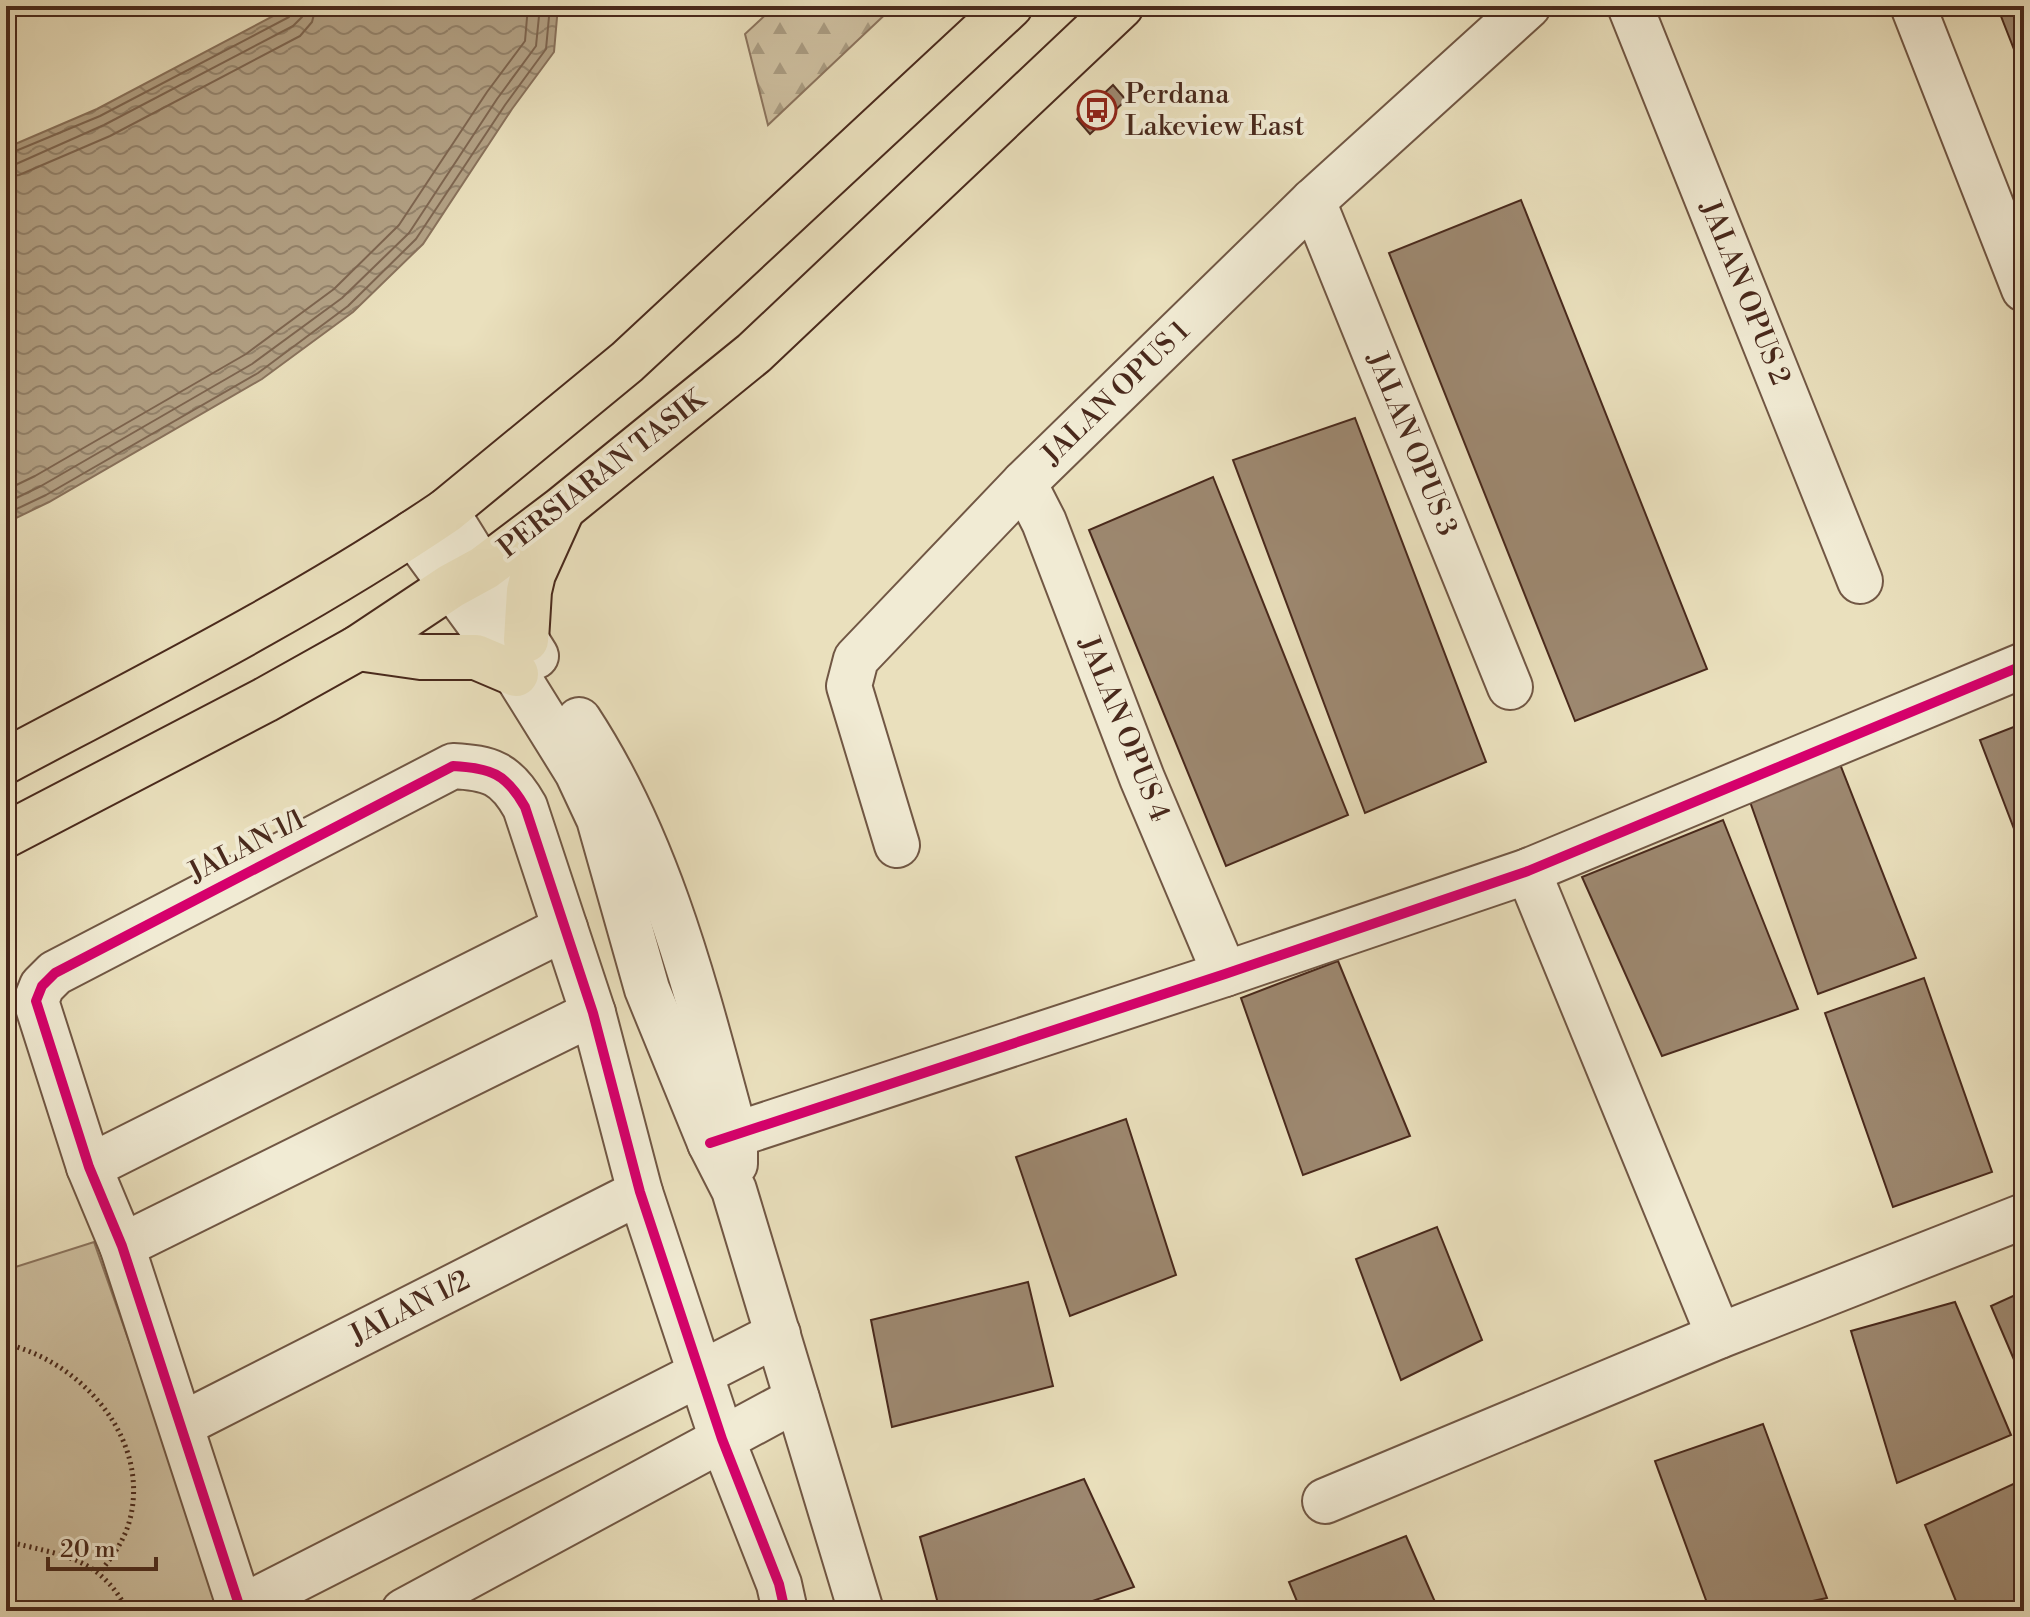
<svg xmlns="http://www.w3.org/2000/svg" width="2030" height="1617" font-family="'Libre Bodoni',serif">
<defs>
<pattern id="forest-firs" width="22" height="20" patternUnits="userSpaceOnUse" patternTransform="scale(2)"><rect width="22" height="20" fill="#cfc1a2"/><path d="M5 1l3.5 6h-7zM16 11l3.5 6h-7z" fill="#aa9d83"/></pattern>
<pattern id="water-waves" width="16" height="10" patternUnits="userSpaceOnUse" patternTransform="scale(2)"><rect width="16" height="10" fill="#b3a286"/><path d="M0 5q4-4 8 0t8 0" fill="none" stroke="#94846d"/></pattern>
</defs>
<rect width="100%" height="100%" fill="#eae0bd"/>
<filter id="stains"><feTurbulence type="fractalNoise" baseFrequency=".0025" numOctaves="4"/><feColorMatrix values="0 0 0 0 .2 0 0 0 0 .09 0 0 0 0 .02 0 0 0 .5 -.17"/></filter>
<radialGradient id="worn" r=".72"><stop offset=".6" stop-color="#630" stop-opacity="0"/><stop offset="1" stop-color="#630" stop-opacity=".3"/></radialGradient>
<polygon fill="#cfc1a2" stroke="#8c755f" stroke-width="2" points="94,1242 224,1611 6,1611 6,1270"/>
<polygon fill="url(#forest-firs)" stroke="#8c755f" stroke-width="2" points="775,6 894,6 768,125 745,34"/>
<polygon fill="url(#water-waves)" stroke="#89725c" stroke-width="2" points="292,6 558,6 554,52 512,109 423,244 353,312 262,379 49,502 6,523 6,148 97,109"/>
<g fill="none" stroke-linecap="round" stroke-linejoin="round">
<g stroke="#7e6651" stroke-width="2">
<polyline points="6,155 100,116 289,17 293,6"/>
<polyline points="6,165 16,164 104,125 293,26 302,17 304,6"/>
<polyline points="6,177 19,175 110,136 300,36 312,22 316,6"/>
<polyline points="6,490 35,476 246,354 334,289 399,225 487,92 525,41 528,6"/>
<polyline points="6,503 41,486 252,364 342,298 409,233 497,99 536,46 540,6"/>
<polyline points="6,514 46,495 258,373 348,306 416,239 505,105 546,49 550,6"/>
</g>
</g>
<g fill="#9d8870" stroke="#49291c" stroke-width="2">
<polygon points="1997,6 2024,6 2024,75"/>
<polygon points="1113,85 1126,100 1090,134 1077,119"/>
<polygon points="1521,200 1707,669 1575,721 1389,253"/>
<polygon points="1355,418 1486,762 1365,813 1233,460"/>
<polygon points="1213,477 1348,815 1226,866 1089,530"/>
<polygon points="2024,723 2024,855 1980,740"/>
<polygon points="1838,759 1916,958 1818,994 1748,796"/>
<polygon points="1723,820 1798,1009 1662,1056 1582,877"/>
<polygon points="1338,961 1410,1136 1303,1175 1241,998"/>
<polygon points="1924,978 1992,1172 1893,1207 1825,1013"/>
<polygon points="1126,1119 1176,1275 1070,1316 1016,1157"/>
<polygon points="1437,1227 1482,1340 1401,1380 1356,1259"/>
<polygon points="1028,1282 1053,1386 892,1427 871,1320"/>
<polygon points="2024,1291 2024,1383 1991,1306"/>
<polygon points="1955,1302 2011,1435 1897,1483 1851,1331"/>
<polygon points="1763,1424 1827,1598 1763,1611 1710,1611 1655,1461"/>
<polygon points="1084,1479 1134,1587 1063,1611 940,1611 920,1537"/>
<polygon points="2024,1479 2024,1611 1960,1611 1925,1525"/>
<polygon points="1406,1536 1439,1611 1301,1611 1289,1582"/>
</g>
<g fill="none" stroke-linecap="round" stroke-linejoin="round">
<defs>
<g id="minor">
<polyline points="1630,6 1860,581"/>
<polyline points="1913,6 2024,289"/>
<polyline points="1313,201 1510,687"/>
<polyline points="1024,483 1044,522 1142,778 1225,974"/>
<polyline points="446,511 536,656"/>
<polyline points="413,533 516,674 577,772 599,819 647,989 710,1143 734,1190 861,1611"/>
<path d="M579 720C661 845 696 991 735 1134V1164"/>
<polyline points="897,845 849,686 856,659 1024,483 1313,201 1528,6"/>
<polyline points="1528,871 1719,1336"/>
<polyline points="710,1143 1225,974 1528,871 2024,665"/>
<polyline points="89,1167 565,928"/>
<polyline points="122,1246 593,1013"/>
<polyline points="181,1425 640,1192"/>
<polyline points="1325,1501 1719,1336 2024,1216"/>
<polyline points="240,1608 778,1334"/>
<path d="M241 1611 122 1246 89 1167 36 1001 42 986 55 973 453 766C490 768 506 773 525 807L593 1013 640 1192 722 1439 779 1584 785 1611"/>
<polyline points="404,1611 797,1399"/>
</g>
<g id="major">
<polyline points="526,640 529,591 533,574 561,512"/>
<polyline points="358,648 421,657 476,657 516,674"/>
<path d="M6 761C155 682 306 606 446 511L627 362 1010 6"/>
<polyline points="6,835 265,700 358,648 451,586 484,568 562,509 754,353 1121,6"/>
</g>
</defs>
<use href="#minor" stroke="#715744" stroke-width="48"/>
<use href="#major" stroke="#49291c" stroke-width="48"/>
<g stroke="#49291c" stroke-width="5" stroke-dasharray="2 4" stroke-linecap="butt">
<path d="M6 1344C79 1361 148 1435 131 1515 126 1538 114 1555 99 1573"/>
<path d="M6 1541C62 1556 98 1555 128 1611"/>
</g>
<use href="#minor" stroke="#f1ebd4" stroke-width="44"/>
<use href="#major" stroke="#eae0bd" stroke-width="44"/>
<defs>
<g id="cycleway">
<polyline points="710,1143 1225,974 1528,871 2024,665"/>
<path d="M241 1611 122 1246 89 1167 36 1001 42 986 55 973 453 766C490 768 506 773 525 807L593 1013 640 1192 722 1439 779 1584 785 1611"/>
</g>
</defs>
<use href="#cycleway" stroke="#f1ebd4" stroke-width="15"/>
<use href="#cycleway" stroke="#d6006c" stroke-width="10"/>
</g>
<defs>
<symbol id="bus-ring" viewBox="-11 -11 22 22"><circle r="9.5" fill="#f1ebd4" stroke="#8f2418" stroke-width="1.5"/><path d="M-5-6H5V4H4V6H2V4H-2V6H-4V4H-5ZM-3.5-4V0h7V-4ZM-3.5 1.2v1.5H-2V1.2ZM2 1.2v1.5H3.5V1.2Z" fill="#8f2418"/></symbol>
</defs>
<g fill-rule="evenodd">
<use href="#bus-ring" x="1075" y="88" width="44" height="44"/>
</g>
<g text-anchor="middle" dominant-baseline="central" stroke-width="8" stroke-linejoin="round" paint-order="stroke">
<g font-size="28" fill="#49291c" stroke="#f1ebd4" text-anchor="start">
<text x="1125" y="94">Perdana<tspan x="1125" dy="32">Lakeview East</tspan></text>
</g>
<g font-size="28" fill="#49291c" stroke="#f1ebd4">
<text transform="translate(1745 293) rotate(68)">JALAN OPUS 2</text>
<text transform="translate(1116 393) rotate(-44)">JALAN OPUS 1</text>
<text transform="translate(1412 444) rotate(68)">JALAN OPUS 3</text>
<text transform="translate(602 474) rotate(-38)">PERSIARAN TASIK</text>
<text transform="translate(1124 729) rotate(68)">JALAN OPUS 4</text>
<text transform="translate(247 846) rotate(-27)">JALAN 1/1</text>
<text transform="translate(410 1308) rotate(-27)">JALAN 1/2</text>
</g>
</g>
<rect width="2030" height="1617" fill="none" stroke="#eae0bd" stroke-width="32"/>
<rect x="8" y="8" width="2014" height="1601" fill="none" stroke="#49291c" stroke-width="4"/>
<rect x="16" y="16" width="1998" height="1585" fill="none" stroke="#49291c" stroke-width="2"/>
<path d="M48 1557v12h108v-12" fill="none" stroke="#49291c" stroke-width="4"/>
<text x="60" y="1557" font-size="24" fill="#49291c" stroke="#f1ebd4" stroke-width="6" paint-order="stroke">20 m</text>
<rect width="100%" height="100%" filter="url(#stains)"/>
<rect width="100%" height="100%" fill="url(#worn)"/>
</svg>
